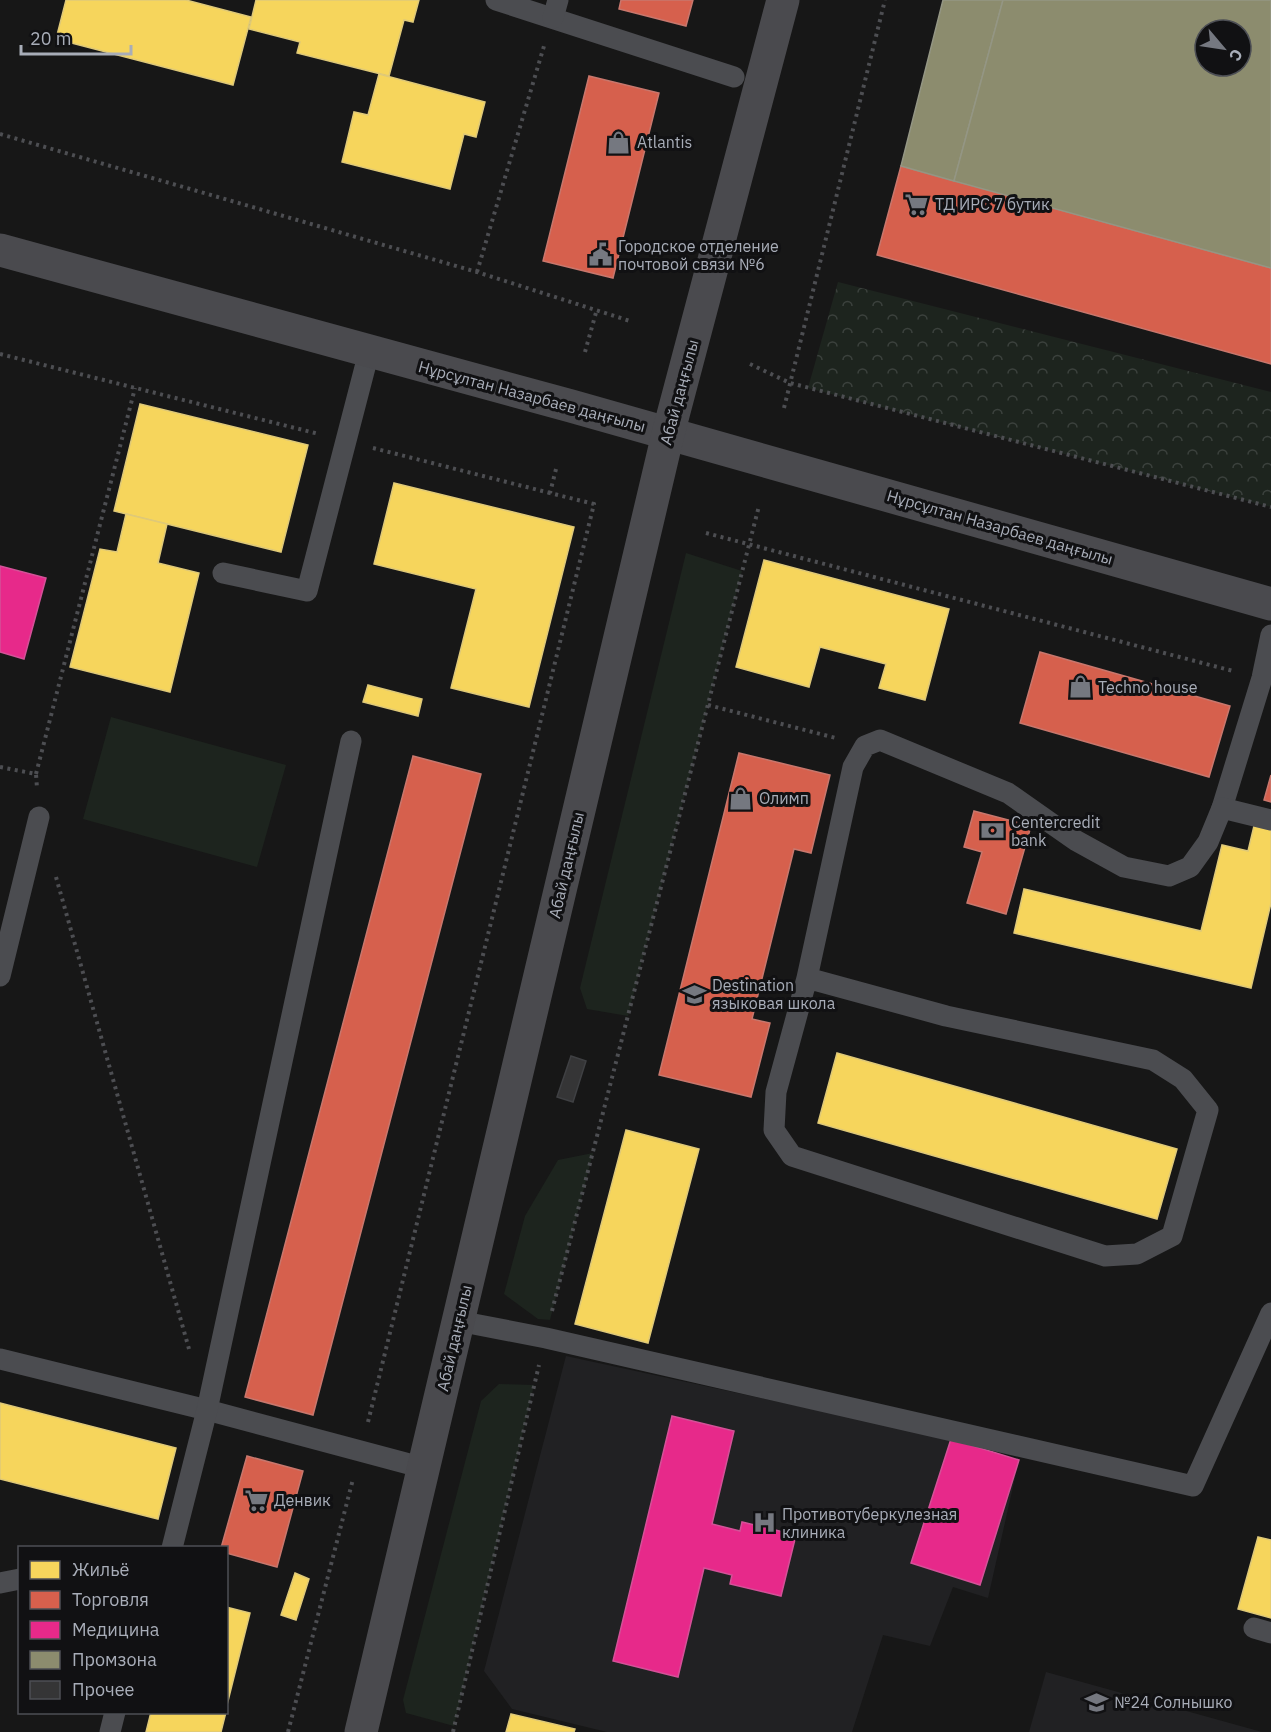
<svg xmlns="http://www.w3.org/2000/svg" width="1271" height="1732" font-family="'IBM Plex Sans',sans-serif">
<defs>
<pattern id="forest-crowns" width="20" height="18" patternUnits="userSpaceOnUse" patternTransform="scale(1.5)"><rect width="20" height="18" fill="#1d241e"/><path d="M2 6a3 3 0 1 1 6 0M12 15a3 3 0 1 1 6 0" fill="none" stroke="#3b413d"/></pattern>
</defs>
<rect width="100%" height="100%" fill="#171717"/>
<g fill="#212123">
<polygon points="566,1356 951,1439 1019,1460 988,1598 953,1587 930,1646 883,1635 852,1732 607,1732 512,1709 484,1671"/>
<polygon points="1046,1672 1262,1732 1029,1732"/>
</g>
<g fill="#1d241e">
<polygon points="686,553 742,571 628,1016 587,1009 580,988"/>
<polygon points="111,717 286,765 257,867 83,819"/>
<polygon points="593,1153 550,1320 538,1319 504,1294 525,1216 558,1160"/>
<polygon points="499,1384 534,1385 454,1726 406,1713 403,1700 481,1401"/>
</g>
<polygon fill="url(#forest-crowns)" points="838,282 1271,392 1271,507 808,388"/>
<g fill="#f6d55c" stroke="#dfc978" stroke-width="1.5">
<polygon points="66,0 186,0 251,17 233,85 56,39"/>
<polygon points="256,0 419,0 413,22 404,20 389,76 297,53 300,42 249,29"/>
<polygon points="379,74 485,102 476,137 464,134 450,189 342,162 354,112 368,115"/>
<polygon points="140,404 308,445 281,552 114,511"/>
<polygon points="394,483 574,527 529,707 451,688 476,589 374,564"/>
<polygon points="126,514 167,524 158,563 199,573 170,692 70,667 100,549 117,552"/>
<polygon points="764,560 949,609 925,700 879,688 886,664 820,647 809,687 736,667"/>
<polygon points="368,685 422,699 418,716 363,702"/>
<polygon points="1254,826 1271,830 1271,903 1251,988 1014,933 1024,889 1201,931 1222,845 1248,851"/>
<polygon points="837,1053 1177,1149 1157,1219 818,1123"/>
<polygon points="626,1130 699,1149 648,1343 575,1324"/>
<polygon points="0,1403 176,1448 158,1519 0,1479"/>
<polygon points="1258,1537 1271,1540 1271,1618 1238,1609"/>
<polygon points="295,1573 309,1579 296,1620 281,1615"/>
<polygon points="226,1607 250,1613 226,1709"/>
<polygon points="151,1712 226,1712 221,1732 146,1732"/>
<polygon points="511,1714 575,1729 574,1732 506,1732"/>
</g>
<g fill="#d6604d" stroke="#c8776d" stroke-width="1.5">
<polygon points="621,0 693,0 686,26 619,9"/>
<polygon points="589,76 659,93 613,278 543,261"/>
<polygon points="901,166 1271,268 1271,364 877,255"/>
<polygon points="1040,652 1230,706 1209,777 1020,723"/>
<polygon points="739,753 830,775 811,853 794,849 752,1019 770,1023 751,1097 659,1075"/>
<polygon points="413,756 481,774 313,1415 245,1397"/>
<polygon points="1271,775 1271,802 1264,800"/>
<polygon points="974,811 1031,826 1006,914 967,903 982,852 964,847"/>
<polygon points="247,1456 303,1471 277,1567 226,1553 226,1548 221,1548"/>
</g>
<g fill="#e7298a" stroke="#d45198" stroke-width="1.5">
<polygon points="0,566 46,578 24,659 0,652"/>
<polygon points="672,1416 734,1431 712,1524 740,1531 742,1522 796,1535 781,1596 730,1584 732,1575 704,1568 678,1677 613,1661"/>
<polygon points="951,1439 1019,1460 980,1585 911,1563"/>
</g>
<g fill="#8c8c6e" stroke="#949684" stroke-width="1.5" fill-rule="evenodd">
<polygon points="943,0 1003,0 954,181 901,166"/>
<path d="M1003 0H1271V268L954 181ZM1205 30H1241V66H1205Z"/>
</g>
<polygon fill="#353536" stroke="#3f4043" stroke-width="1.5" points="571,1056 586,1061 573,1102 557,1097"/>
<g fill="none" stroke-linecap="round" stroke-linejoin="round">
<g stroke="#4d4e52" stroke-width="4" stroke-dasharray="3 4.5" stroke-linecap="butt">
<polyline points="0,134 477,272 630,321"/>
<polyline points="477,272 544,46"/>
<polyline points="585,352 597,309"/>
<polyline points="0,354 319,434"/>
<polyline points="750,364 790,383 1271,507"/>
<polyline points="784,408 885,0"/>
<polyline points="373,448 550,493"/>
<polyline points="706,533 1233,671"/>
<polyline points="708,705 836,738"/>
<polyline points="0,767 36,774 37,788"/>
<polyline points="36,774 135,388"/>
<polyline points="56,877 189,1349"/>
<polyline points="552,1311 759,506"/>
<polyline points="368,1422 594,504 550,493 557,465"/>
<polyline points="288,1732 353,1479"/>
<polyline points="453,1732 539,1365"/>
</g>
<g stroke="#4b4c50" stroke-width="21">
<polyline points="496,0 734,77"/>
<polyline points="553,18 558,0"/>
<polyline points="223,573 307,591 369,352"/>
<polyline points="1222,808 1262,678 1271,635"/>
<polyline points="0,976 39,817"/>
<polyline points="807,978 946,1016 1153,1060 1183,1079 1208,1110 1172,1236 1137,1254 1105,1256 792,1156 774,1130 776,1092 807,978 853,767 865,746 880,740 1008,793 1075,840 1124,867 1169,876 1190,867 1208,842 1222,808 1271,820"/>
<polyline points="458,1321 546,1338 1193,1486 1271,1313"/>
<polyline points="0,1359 207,1410 424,1468"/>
<polyline points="172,1548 207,1410 351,741"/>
<polyline points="0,1583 20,1579"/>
<polyline points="1254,1628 1271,1633"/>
<polyline points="110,1732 115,1712"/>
</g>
<g stroke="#4a4a4e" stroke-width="33">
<polyline points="0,250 571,406 1271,604"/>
<polyline points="361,1732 668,434 783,0"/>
</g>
</g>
<defs>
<symbol id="shop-bare" viewBox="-9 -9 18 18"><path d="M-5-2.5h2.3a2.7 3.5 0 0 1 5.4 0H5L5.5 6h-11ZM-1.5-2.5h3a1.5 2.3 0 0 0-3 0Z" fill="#757880" stroke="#111113" stroke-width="2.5" paint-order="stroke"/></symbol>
<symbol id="supermarket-bare" viewBox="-9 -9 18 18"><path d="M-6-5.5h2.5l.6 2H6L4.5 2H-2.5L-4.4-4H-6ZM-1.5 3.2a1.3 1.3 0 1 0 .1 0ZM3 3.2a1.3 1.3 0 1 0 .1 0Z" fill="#757880" stroke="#111113" stroke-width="2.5" paint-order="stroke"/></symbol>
<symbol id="civic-bare" viewBox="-9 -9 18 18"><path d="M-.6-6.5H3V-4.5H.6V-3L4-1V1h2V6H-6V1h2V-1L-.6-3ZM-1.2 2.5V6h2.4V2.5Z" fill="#757880" stroke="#111113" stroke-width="2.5" paint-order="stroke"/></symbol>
<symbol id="bank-bare" viewBox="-9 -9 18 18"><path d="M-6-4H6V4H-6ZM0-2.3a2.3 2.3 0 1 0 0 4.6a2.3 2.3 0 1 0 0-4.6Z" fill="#757880" stroke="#111113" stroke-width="2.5" paint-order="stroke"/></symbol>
<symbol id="school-bare" viewBox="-9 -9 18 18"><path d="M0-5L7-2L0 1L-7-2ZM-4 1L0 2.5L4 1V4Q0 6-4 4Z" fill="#757880" stroke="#111113" stroke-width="2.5" paint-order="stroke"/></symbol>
<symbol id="hospital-bare" viewBox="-9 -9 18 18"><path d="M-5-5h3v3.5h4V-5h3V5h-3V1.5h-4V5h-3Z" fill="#757880" stroke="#111113" stroke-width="2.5" paint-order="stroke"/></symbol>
</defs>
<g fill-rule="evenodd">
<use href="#shop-bare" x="602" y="126" width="33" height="33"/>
<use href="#supermarket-bare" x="900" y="188" width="33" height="33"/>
<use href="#civic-bare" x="584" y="238" width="33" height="33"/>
<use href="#shop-bare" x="1064" y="670" width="33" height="33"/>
<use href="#shop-bare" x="724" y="782" width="33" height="33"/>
<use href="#bank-bare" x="976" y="814" width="33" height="33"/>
<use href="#school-bare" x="678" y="978" width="33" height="33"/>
<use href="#supermarket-bare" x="240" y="1484" width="33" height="33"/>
<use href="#hospital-bare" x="748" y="1506" width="33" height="33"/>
<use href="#school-bare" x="1080" y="1686" width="33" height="33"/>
</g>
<g text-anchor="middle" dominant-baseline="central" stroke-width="6" stroke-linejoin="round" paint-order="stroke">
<g font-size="16" fill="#a8adb8" stroke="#111113" text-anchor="start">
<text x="637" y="142">Atlantis</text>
<text x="935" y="204">ТД ИРС 7 бутик</text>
<text x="618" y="246">Городское отделение<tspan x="618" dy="18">почтовой связи №6</tspan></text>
<text x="1098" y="687">Techno house</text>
<text x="759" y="798">Олимп</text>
<text x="1011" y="822">Centercredit<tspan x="1011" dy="18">bank</tspan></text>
<text x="712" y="985">Destination<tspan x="712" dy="18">языковая школа</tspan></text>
<text x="274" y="1500">Денвик</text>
<text x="782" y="1514">Противотуберкулезная<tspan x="782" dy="18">клиника</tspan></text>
<text x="1114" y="1702">№24 Солнышко</text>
</g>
<g font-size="16" fill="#a8adb8" stroke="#111113">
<text transform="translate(679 392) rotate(-75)">Абай даңғылы</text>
<text transform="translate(532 396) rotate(15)">Нұрсұлтан Назарбаев даңғылы</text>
<text transform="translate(1000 527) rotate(16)">Нұрсұлтан Назарбаев даңғылы</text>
<text transform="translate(566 865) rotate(-77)">Абай даңғылы</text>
<text transform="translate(454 1338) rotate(-77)">Абай даңғылы</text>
</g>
</g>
<rect x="18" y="1546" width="210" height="168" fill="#111113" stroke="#4d4f55" stroke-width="1.5"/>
<rect x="30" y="1561" width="30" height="18" fill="#f6d55c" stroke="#4d4f55" stroke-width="1.5"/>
<text x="72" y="1576" font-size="18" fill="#a8adb8">Жильё</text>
<rect x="30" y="1591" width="30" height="18" fill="#d6604d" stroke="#4d4f55" stroke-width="1.5"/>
<text x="72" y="1606" font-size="18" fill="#a8adb8">Торговля</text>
<rect x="30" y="1621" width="30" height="18" fill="#e7298a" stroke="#4d4f55" stroke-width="1.5"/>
<text x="72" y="1636" font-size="18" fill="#a8adb8">Медицина</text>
<rect x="30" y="1651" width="30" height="18" fill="#8c8c6e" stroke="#4d4f55" stroke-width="1.5"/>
<text x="72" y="1666" font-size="18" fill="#a8adb8">Промзона</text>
<rect x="30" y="1681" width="30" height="18" fill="#353536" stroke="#4d4f55" stroke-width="1.5"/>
<text x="72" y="1696" font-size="18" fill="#a8adb8">Прочее</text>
<g transform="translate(1223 48) rotate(119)"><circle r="28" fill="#111113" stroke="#4d4f55" stroke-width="1.5"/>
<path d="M0-4.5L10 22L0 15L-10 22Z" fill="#757880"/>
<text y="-9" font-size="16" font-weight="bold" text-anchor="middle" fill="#a8adb8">С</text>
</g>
<path d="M21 45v9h110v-9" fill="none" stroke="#a8adb8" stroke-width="3"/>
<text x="30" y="45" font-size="18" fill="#a8adb8" stroke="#111113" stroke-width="4.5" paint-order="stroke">20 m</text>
</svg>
